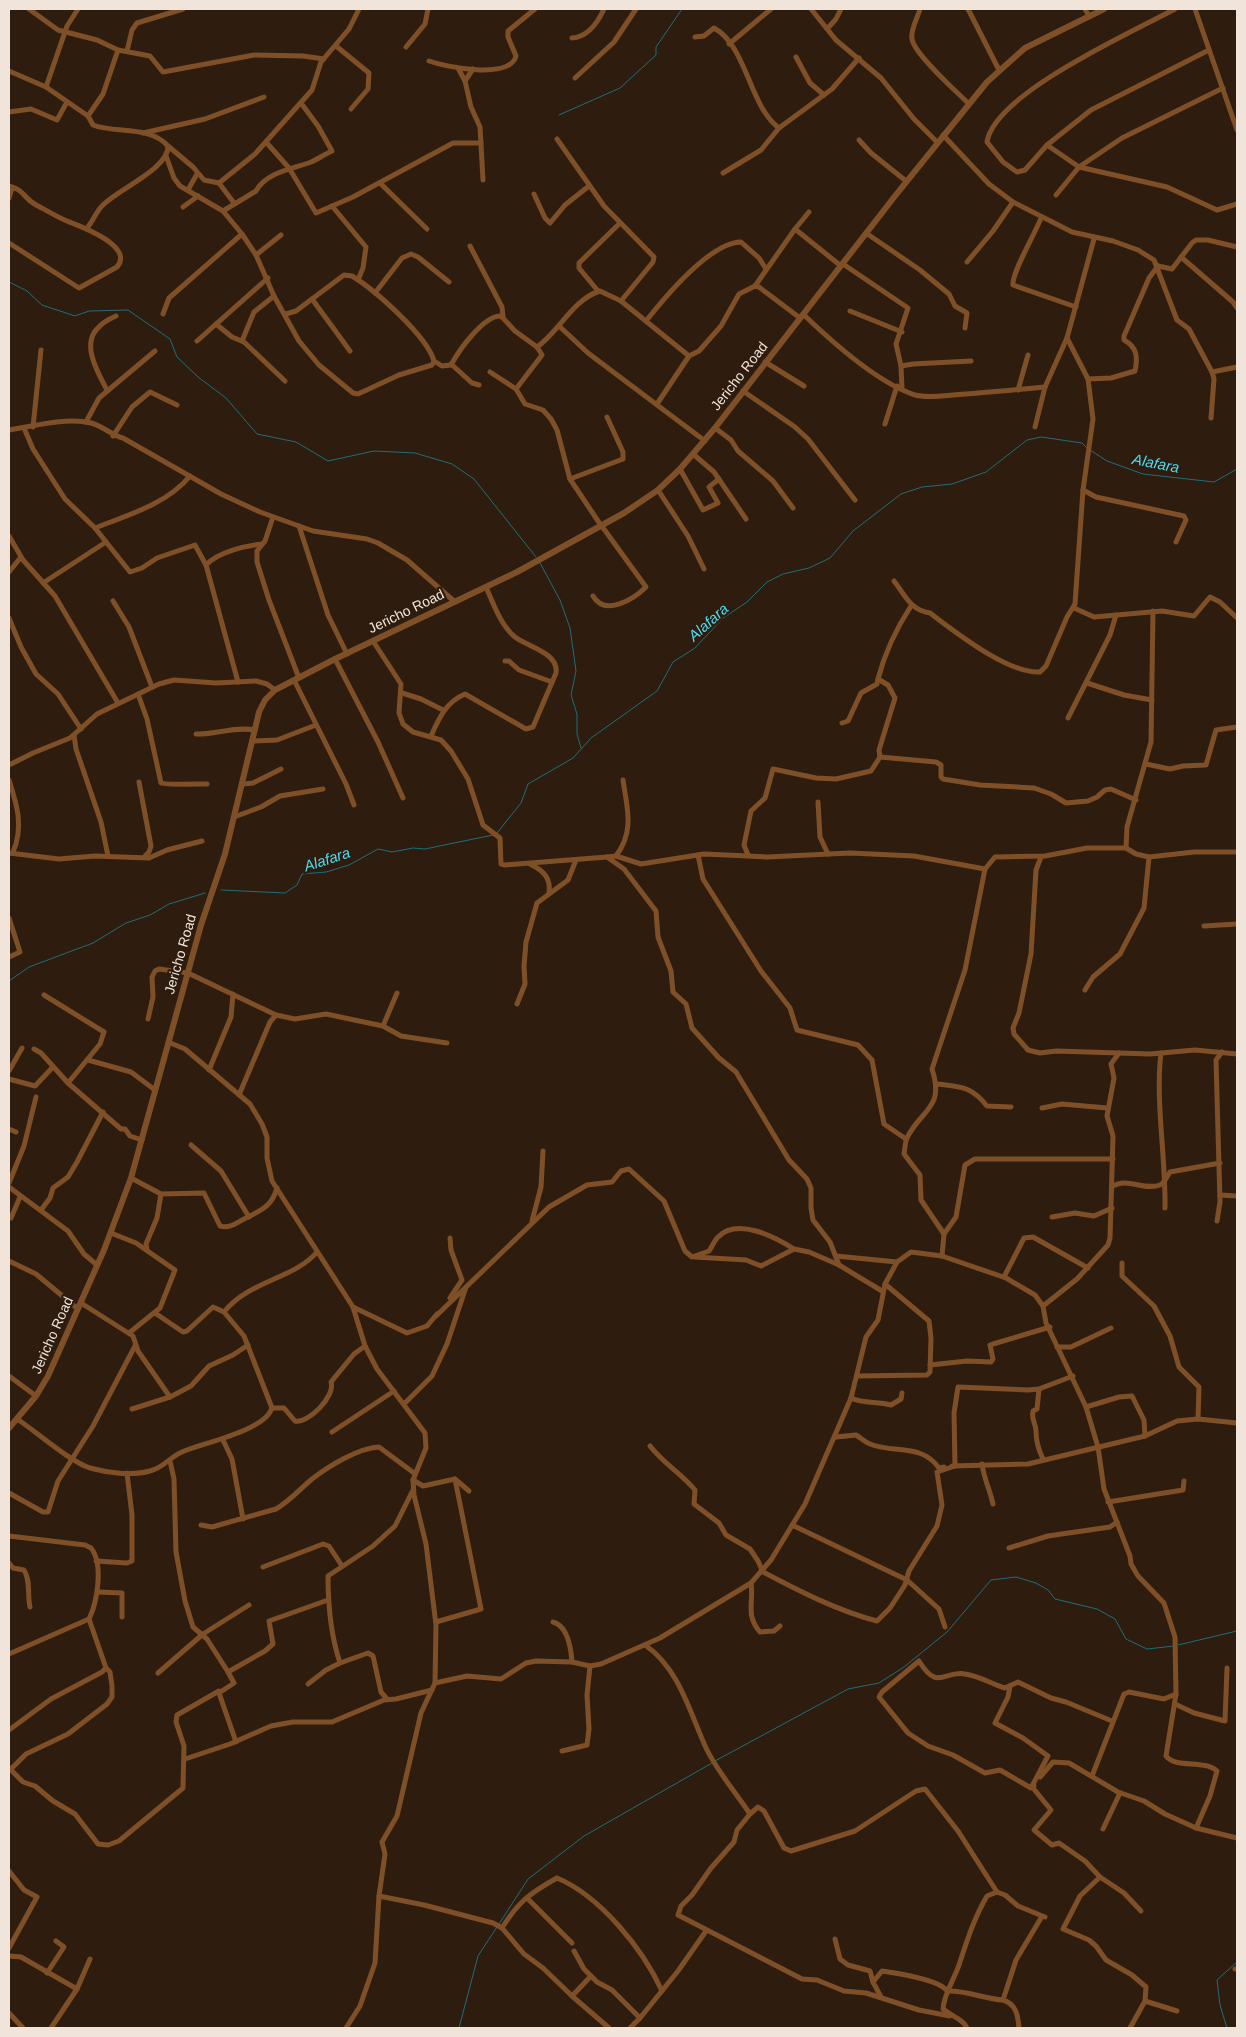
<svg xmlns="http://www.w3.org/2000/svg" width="1246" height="2037" font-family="Helvetica,sans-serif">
<rect width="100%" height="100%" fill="#2e1d0f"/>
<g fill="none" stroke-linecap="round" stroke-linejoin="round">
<g stroke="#1f6d7a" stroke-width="1">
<polyline points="559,115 620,88 656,55 656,47 682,9"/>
<polyline points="9,282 27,291 42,305 75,316 89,311 128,310 170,339 177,357 198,377 226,398 257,434 296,442 328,461 374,451 415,453 452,464 474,479 536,557"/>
<polyline points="1090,450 1107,461 1143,474 1214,482 1237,469"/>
<polyline points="540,563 560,600 570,628 576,671 571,695 577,714 577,734 581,748"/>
<polyline points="497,833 521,803 528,784 573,758 591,738 657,691 673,662 695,648 723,618 747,602 767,582 783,574 809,568 830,558 853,531 901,494 922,487 952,484 986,472 1027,440 1041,437 1082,443 1087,448"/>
<polyline points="221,890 285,893 297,885 302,874 326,872 349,865 378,849 392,852 413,848 425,849 493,835"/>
<polyline points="9,981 29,967 93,943 126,923 150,915 169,904 205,893"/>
<polyline points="1178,1645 1237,1631"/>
<polyline points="715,1761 848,1689 879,1683 904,1667 947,1632 991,1580 1016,1577 1036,1583 1048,1590 1055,1599 1097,1609 1115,1619 1126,1639 1147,1649 1174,1646"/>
<polyline points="499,1924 528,1879 584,1836 712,1763"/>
<polyline points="459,2028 478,1956 497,1927"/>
<polyline points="1227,2028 1220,2005 1217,1980 1237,1962"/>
</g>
<g stroke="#7f5027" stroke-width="5">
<polyline points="29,9 58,30 97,40 118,50 150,56 163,72 254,55 303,56 324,59"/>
<polyline points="811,9 836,40 881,78 914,119 937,142"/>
<path d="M920 9C918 17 910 30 912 39 914 54 956 91 968 103"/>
<polyline points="968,9 999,70"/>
<polyline points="1085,9 1089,16"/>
<path d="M1175 9C1132 32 994 94 987 142L1003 162 1017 172 1025 170 1047 145 1091 110 1209 50"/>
<polyline points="1195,9 1237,130"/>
<polyline points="827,29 836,19 841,9"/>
<path d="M695 37 704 36 714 28C747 46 749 106 779 128"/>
<path d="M572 38C588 37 598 22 604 9"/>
<polyline points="729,44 771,9"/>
<polyline points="336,46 369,73 368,89 351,109"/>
<polyline points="406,47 425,24 428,9"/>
<polyline points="127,51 132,30 137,23 183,9"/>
<polyline points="796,57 810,83 824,95"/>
<path d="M429 61C446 67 510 80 516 56L508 37V31L535 9"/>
<polyline points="458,68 465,81 471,107 480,127 483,180"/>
<path d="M9 71 46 87 88 116 93 125C116 134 149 125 168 146 169 169 116 190 102 206 96 212 93 221 87 228"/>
<polyline points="575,78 614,42 636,9"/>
<polyline points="465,81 473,69"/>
<polyline points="46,87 67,26 78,9"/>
<polyline points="9,112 31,109 57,120 67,102"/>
<polyline points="88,116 103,94 118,50"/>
<polyline points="143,133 205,119 264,97"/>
<polyline points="943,135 989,184 1013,202 1072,232 1113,241 1138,250 1154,260 1177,320 1189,329 1212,372 1214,379 1211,418"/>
<polyline points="557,139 604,206 654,257 653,262 621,301"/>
<polyline points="859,140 871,153 906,181"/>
<polyline points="266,142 289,168 316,213 353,197 453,143 481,143"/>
<polyline points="1047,145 1079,167 1167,187 1217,210 1237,204"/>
<polyline points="168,146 193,167 204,180 219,183 255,154 312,90 321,62 349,29 359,9"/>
<polyline points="166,156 174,178 180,186 223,211 242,234 256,255 274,296 299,341 319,365 353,393 358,394 399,375 432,365 434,361"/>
<polyline points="723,173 761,150 779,128 832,89 859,58"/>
<polyline points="219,183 234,203"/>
<polyline points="380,183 427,229"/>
<path d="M9 186C26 191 23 198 36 205 46 210 57 217 67 221 80 226 135 246 117 267L79 288 9 243"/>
<polyline points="188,190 197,174"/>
<polyline points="534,194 545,218 550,223 565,205 589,186"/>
<polyline points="1056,195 1079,167 1122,138 1223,88"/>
<polyline points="9,198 12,188 10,187"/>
<polyline points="332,206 366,247 363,268 358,280"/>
<polyline points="183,207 198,196"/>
<path d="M223 211 256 191C266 172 293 169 311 162 318 159 325 154 332 151L318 126 301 103"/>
<path d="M1041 218C1036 232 1011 274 1013 285L1076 307"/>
<polyline points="795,229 809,212"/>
<polyline points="866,233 920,270 949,294 955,306 967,313 965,328"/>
<polyline points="470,246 502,307 503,317"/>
<polyline points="256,255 281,235"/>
<polyline points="1181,257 1233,302 1237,308"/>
<polyline points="967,262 993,231 1013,202"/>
<polyline points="843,264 908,308 896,344 901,366"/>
<polyline points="1158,266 1172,269 1192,243 1196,240 1208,240 1237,247"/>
<polyline points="755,286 795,229 841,266"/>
<polyline points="598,291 579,268 579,263 620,223"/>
<polyline points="375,293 402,258 411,254 418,257 449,282"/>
<polyline points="312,299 350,351"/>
<polyline points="850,311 902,332"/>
<polyline points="163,314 169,298 242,234"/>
<path d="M286 314 296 311 344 275 352 276C375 290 427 336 434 361L442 366 451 365C459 350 484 315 501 316L515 331 537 347 542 355 516 389"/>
<path d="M803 314C831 341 878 383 915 395 927 398 941 396 953 395 984 393 1014 390 1045 387"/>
<path d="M646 321C665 297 710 243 741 242L759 258 766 269"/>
<polyline points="216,324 232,337 244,342 285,381"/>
<polyline points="559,326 588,353 705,441"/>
<polyline points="197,341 268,278"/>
<polyline points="242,341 254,312 274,296"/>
<path d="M537 347C558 333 573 299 600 291L621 301 689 356"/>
<polyline points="765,362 804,386"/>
<polyline points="451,364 472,383 479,385"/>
<polyline points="490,372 516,389 525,404 543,410 551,419 557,430 570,479 600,524"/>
<polyline points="1212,372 1237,367"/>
<path d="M1088 379 1111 378 1135 371C1138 357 1137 347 1124 340V336L1149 278 1158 266"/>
<polyline points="902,389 901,366 913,364 971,361"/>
<path d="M107 390C98 373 80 343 99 327 103 322 110 319 116 316"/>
<polyline points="1018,390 1028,355"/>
<polyline points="743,391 795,427 808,439 855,500"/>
<polyline points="657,404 689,356 699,351 721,326 739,294 755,286 759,287 800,318"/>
<polyline points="86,422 99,398 155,351"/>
<polyline points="885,424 897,386"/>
<polyline points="33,427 41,350"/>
<polyline points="1035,427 1045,387 1067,338 1094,239"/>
<polyline points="24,428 33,449 65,499 95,528 130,572 142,568 157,558 195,545 206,565"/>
<polyline points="715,428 731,440 738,451 773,481 793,508"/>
<path d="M9 430C34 426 66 417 91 423 103 426 111 435 123 438L221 494 260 512 313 531 367 539 378 543 407 560 455 602"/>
<polyline points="113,436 132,407 150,392 177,405"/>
<polyline points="693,454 714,472 746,519"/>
<polyline points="680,469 703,510 718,503 709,487 719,479"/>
<polyline points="570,479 623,459 623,452 607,417"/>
<polyline points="658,490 688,536 704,569"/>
<polyline points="1083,490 1096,497 1184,516 1186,520 1176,542"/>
<polyline points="273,517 265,541 257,551 257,562 269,600 299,678"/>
<polyline points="299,526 328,615 347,654"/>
<path d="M95 528C128 515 167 504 190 476"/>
<polyline points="9,536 23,560 55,596 118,703"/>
<polyline points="9,572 21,557"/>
<path d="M894 581C905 595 910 610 930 613 954 631 1008 674 1040 672L1046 666 1067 617 1075 604 1083 490 1093 419 1088 379 1067 338"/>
<polyline points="43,583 106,542"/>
<path d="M593 596C605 617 634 599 646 587L601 525"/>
<polyline points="113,601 129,627 152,687"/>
<polyline points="1074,608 1094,617 1162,611 1194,616 1210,597 1220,602 1237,618"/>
<polyline points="9,618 21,647 36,674 58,694 81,729"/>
<polyline points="373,641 401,684 399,713 403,724 413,732 441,740 451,751 468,779 483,825 500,838 501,864 504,865 607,857 616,856 641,864 704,854 767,857 850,853 914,856 985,869 995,857 1045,856 1087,848 1126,848 1136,854 1149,857 1194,852 1237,852"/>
<polyline points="335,659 378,742 403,798"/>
<polyline points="505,661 509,661 519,670 552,682"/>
<polyline points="294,680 346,784 354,805"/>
<path d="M238 682 206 565C218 552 245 546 262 544"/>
<polyline points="1087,683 1124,695 1152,700"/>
<polyline points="402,693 421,699 443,710"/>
<path d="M138 694 147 719 161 783C166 785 198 784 207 784"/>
<polyline points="1068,718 1110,635 1116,615"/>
<polyline points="842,723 848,721 861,693 877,684 878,679"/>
<path d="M196 734C216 735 234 726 255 730"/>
<polyline points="74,735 76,749 101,822 108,856"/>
<path d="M431 736C439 718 446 702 465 694L526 729 533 727 556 673C559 653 528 647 515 637 501 626 493 603 486 587"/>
<polyline points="253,741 277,740 316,725"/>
<polyline points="880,757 936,762 941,765 941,777 943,779 980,785 1034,788 1051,794 1066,803 1088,801 1097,797 1105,790 1111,789 1136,800"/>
<polyline points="1146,764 1170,769 1183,766 1206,765 1216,730 1237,727"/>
<polyline points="9,765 33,753 70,738 97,714 159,684 174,680 216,683 256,681 267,684 275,690"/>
<path d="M9 780C17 805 24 827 13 852"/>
<polyline points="139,782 151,846 149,852 145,856"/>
<polyline points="243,784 253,783 281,769"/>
<polyline points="818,802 820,837 828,854"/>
<polyline points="234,817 261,807 280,796 323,789"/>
<polyline points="1126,848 1127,827 1151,742 1153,611"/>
<polyline points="9,853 59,859 95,856 149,858 167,850 202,841"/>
<polyline points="698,855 703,879 761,971 790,1008 797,1030 858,1045 872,1060 884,1124 906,1139"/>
<path d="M748 855 744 845 751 811 765 798 773 769 816 778 836 779 871 771 880 757 879 750 895 698 888 685 878 679C885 652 896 629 911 606"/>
<path d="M616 856C635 831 627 808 623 780"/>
<polyline points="607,857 624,869 656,911 658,937 671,971 673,992 686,1004 692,1028 719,1058 736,1072 789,1160 807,1179 811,1188 811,1208 813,1220 830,1242 839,1265 882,1291"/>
<polyline points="1041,857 1036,870 1031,954 1019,1013 1013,1028 1014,1034 1028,1050 1040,1053 1056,1051 1150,1054 1195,1050 1237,1054"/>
<path d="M530 864C544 871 551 878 549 893"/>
<polyline points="9,918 20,952 9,957"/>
<polyline points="1204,926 1237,924"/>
<polyline points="1085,990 1093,977 1120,954 1144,908 1149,857"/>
<polyline points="44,995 104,1032 100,1044 68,1083"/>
<polyline points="517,1004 525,984 524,966 526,942 537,903 568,880 576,860"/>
<polyline points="148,1019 153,997 152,977 155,971 159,969 188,973 276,1015"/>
<polyline points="383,1026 397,993"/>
<polyline points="168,1042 185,1049 250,1104 262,1124 267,1137 267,1158 272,1181 353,1307 365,1346 377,1369 425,1433 426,1448 413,1480 414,1495 426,1544 436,1625 435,1683 421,1713 397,1816 382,1842 385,1854 379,1896 375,1963 360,2006 346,2028"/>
<polyline points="34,1049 41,1053 68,1083 121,1129 125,1129 130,1136 142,1140"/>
<path d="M1161 1053C1155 1100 1166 1158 1165 1208"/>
<polyline points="88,1060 131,1072 155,1090"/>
<polyline points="209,1070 231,1017 233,994"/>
<polyline points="9,1071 22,1048"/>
<polyline points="9,1079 35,1086 53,1067"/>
<path d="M937 1084C961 1087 971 1086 987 1106L1011 1107"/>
<polyline points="239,1095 270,1022 276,1015 295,1019 326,1014 383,1026 401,1036 447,1043"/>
<polyline points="1042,1108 1062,1104 1107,1108"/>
<polyline points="9,1129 16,1132"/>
<polyline points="191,1145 221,1171 249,1217"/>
<path d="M131 1178 161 1194 204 1193 220 1226C231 1229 237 1222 246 1218 262 1210 272 1206 277 1188"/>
<polyline points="9,1183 24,1146 36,1097"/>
<path d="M1113 1186C1127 1177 1144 1191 1160 1185 1165 1183 1167 1176 1170 1172L1220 1163"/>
<polyline points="9,1187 68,1231 84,1254 97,1265"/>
<polyline points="1220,1195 1237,1196"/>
<polyline points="41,1210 50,1198 53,1188 68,1177 77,1162 103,1112"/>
<polyline points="1052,1217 1075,1213 1094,1216 1112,1208"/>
<polyline points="11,1218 20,1197"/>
<polyline points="532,1221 541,1187 543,1151"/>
<polyline points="1217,1221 1220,1202 1216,1060 1222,1052"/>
<polyline points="111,1233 136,1243 175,1270 160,1308 129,1333"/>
<polyline points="944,1234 956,1217 965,1165 975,1159 1113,1159"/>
<polyline points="450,1238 451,1250 462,1280 450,1298"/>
<polyline points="147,1250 146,1244 157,1218 161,1194"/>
<polyline points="836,1256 897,1262"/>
<path d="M942 1256 944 1234 921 1200 920 1175 904 1154C905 1149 905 1142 907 1138 921 1109 945 1109 932 1069L965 970 985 869"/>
<polyline points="695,1257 746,1260 761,1266 794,1249 809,1252 839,1265"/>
<polyline points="9,1261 36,1274 78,1309"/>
<polyline points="1122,1263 1122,1276 1154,1306 1170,1336 1179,1367 1199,1387 1198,1419"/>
<polyline points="1004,1277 1024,1238 1033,1237 1088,1268"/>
<polyline points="81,1303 133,1336 138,1351 170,1397 132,1409"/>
<polyline points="1043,1306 1077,1279 1108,1245 1110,1238 1113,1136 1107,1116 1114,1078 1111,1064 1119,1053"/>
<polyline points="353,1307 407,1333 427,1326 437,1314"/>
<polyline points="155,1313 183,1332 187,1331 213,1307 224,1312"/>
<path d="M436 1316 549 1207 587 1185 612 1182 621 1171 629 1169 664 1201 685 1251 692 1257 709 1251C712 1247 714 1241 718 1237 737 1217 775 1237 794 1249"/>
<polyline points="1057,1347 1071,1347 1111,1328"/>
<polyline points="930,1365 967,1361 991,1362 993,1359 990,1345 993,1344 1050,1327"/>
<polyline points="9,1376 36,1396"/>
<polyline points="857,1376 927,1375 930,1372 931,1338 929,1321 885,1284"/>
<path d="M1039 1389 1037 1409 1033 1411C1031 1419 1036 1424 1036 1431 1036 1442 1038 1449 1043 1459"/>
<polyline points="170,1397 191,1386 209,1366 233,1355 248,1345"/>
<path d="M851 1398C864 1404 877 1401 891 1405L901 1399 902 1393"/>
<polyline points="404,1404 432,1376 447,1344 466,1287"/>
<polyline points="1086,1407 1119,1397 1132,1396 1144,1420 1145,1436"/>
<path d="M272 1408H284L295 1421C308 1424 336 1396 331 1382L354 1354 365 1346"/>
<path d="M17 1419C37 1432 69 1461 90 1468 108 1473 132 1476 150 1471 163 1468 170 1457 182 1452 202 1443 265 1431 272 1408L244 1336 224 1312C250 1280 294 1279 317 1252"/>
<polyline points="332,1432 394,1391"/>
<path d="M836 1437 856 1435C861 1438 865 1442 870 1444 895 1454 921 1443 939 1468L944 1467"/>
<polyline points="223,1440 232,1459 243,1519"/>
<path d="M650 1446C663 1463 682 1474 695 1490L694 1504 719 1523 726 1535 750 1549 758 1561 763 1572C799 1591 838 1611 877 1621L890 1608 905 1585 909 1571 937 1526 942 1505 937 1472 955 1466"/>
<polyline points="170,1461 174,1479 176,1552 185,1601 193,1627 207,1639 228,1672"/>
<path d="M982 1464C984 1479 990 1490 993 1504"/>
<polyline points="952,1466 1028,1464 1145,1436 1177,1421 1198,1419 1237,1423"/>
<polyline points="955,1466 954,1413 958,1387 1028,1390 1039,1389 1073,1376"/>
<polyline points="413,1480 423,1486 455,1479 469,1491"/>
<polyline points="9,1493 43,1512 48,1512 58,1481 93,1426 135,1346"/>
<polyline points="1108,1502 1183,1490 1184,1481"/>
<path d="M201 1525 212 1527 276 1509C290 1501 300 1489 312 1479 329 1466 358 1448 379 1447L414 1473"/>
<polyline points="792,1525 907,1580 939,1609 945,1627"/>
<path d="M9 1536 85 1545 91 1548C104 1564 97 1603 89 1619"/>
<polyline points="1009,1548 1048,1536 1110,1527 1117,1522"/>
<polyline points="96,1561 127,1563 132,1561 132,1515 127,1473"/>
<path d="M9 1563 13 1568 24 1570C31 1581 27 1594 30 1607"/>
<polyline points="263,1567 323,1544 329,1546 342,1566"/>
<path d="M751 1583C754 1604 745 1614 760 1632L774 1631 780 1626"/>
<polyline points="98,1592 122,1593 122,1617"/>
<polyline points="436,1622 481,1609 455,1479"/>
<path d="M553 1622C568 1626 571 1648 572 1662"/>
<path d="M645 1645C680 1669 690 1714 707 1750 718 1772 736 1793 750 1814L758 1807 764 1811 784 1848 791 1851 855 1831 916 1791 925 1789 958 1831 997 1892"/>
<polyline points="9,1654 89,1619 106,1668 110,1672 112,1686 112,1697 107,1704 68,1734 26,1754 11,1769"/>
<path d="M340 1663C331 1636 328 1605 328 1576L373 1546 395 1526 413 1490"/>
<polyline points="158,1673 203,1634 249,1605"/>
<path d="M435 1683 467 1676 501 1679 526 1663 536 1661 572 1662 590 1666 601 1664 660 1638 751 1583 771 1560 805 1504 851 1398 866 1337 878 1320 885 1284 897 1262 911 1252 942 1256 1006 1278 1035 1295 1043 1306 1046 1323 1086 1407 1098 1447 1104 1489 1130 1556 1131 1564 1138 1576 1164 1603 1175 1637 1176 1694 1166 1756C1176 1769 1204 1759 1217 1771L1210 1796 1196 1828"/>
<polyline points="308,1684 326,1670 340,1663 368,1653 373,1656 381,1692 387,1699"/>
<path d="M1010 1686 1008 1697 995 1723 1023 1738 1048 1756 1031 1788 1000 1770 985 1773 953 1755 928 1746 908 1733 879 1697 882 1692 919 1661C938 1692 944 1670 965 1674 979 1676 992 1684 1005 1688L1018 1682 1051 1698 1066 1702 1112 1721"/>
<polyline points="1175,1704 1194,1713 1225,1721 1227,1668"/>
<polyline points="9,1730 51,1699 102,1672 106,1668"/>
<polyline points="236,1742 219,1693 234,1683 228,1672 265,1651 273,1644 269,1621 328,1600"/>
<polyline points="562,1751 587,1745 589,1729 587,1695 590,1666"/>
<polyline points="185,1759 230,1744 271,1726 293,1722 332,1722 384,1700 396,1699 432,1690"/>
<polyline points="9,1768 23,1782 35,1786 53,1801 75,1814 98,1844 108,1845 119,1841 183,1788 184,1746 176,1722 177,1715 219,1691"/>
<polyline points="1092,1776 1124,1694 1129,1692 1164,1699 1176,1694"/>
<polyline points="1040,1777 1053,1762 1069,1763 1118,1792 1144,1801 1165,1814 1196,1828 1237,1838"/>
<polyline points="1034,1786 1033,1788 1051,1810 1034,1830 1052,1845 1059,1843 1085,1861 1100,1877 1124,1893 1141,1911"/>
<polyline points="750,1814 737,1830 734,1842 711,1868 692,1895 681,1906 678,1915 802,1979 817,1980 844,1991 866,1993 919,2010 950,2016"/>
<polyline points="1103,1829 1120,1793"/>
<polyline points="9,1871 24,1890 37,1897 9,1948"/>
<polyline points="1100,1877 1080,1896 1063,1929 1089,1940 1096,1946 1106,1960 1132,1975 1146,1987 1145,2001 1130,2028"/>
<polyline points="379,1896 424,1905 493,1923 502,1928 524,1954 543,1968 572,1996"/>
<polyline points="527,1898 572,1943"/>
<path d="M502 1928C518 1902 530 1893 557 1878 600 1896 643 1949 662 1991"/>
<path d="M835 1939 840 1959 848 1965 870 1971 873 1982 882 1971C896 1973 940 1980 947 1991 966 1990 984 1999 1003 2000L1016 1960 1041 1918"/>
<polyline points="574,1951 584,1969 597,1982 612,1990 640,2018 678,1971 706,1931"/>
<polyline points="9,1956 21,1957 77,1989"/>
<polyline points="1235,1969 1237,1969"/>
<polyline points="47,1973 64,1947 56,1941"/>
<polyline points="591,1976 572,1996 609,2028"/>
<polyline points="873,1982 881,1997"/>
<path d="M1003 2000C1016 2004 1018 2015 1019 2028"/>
<polyline points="1145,2001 1177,2011"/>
<polyline points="9,2013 23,2028"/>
<polyline points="51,2028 77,1989 90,1959"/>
<polyline points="630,2028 640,2018"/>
<path d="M967 2028C963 2019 951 2016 943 2009 944 1993 954 1980 959 1965 967 1941 974 1918 987 1896L997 1892 1005 1895 1018 1906 1045 1917"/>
</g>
<polyline stroke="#7f5027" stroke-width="6" points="9,1428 36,1396 48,1376 104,1250 131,1178 201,925 225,854 259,712 265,700 275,690 335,659 517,572 624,513 658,490 680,469 715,428 895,196 987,82 1025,48 1104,9"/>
</g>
<g text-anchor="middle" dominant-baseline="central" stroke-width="4.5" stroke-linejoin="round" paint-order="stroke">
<g font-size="14" fill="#f0e4db" stroke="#2e1d0f">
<text transform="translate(739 376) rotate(-52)">Jericho Road</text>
<text transform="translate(406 611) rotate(-26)">Jericho Road</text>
<text transform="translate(180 954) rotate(-74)">Jericho Road</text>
<text transform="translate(52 1335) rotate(-66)">Jericho Road</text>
</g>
<g font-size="15" font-style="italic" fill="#4adcf4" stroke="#2e1d0f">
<text transform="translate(1156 463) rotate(11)">Alafara</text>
<text transform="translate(708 622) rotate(-42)">Alafara</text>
<text transform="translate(327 859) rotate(-18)">Alafara</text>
</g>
</g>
<rect width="1246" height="2037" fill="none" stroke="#f0e4db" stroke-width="20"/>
</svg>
